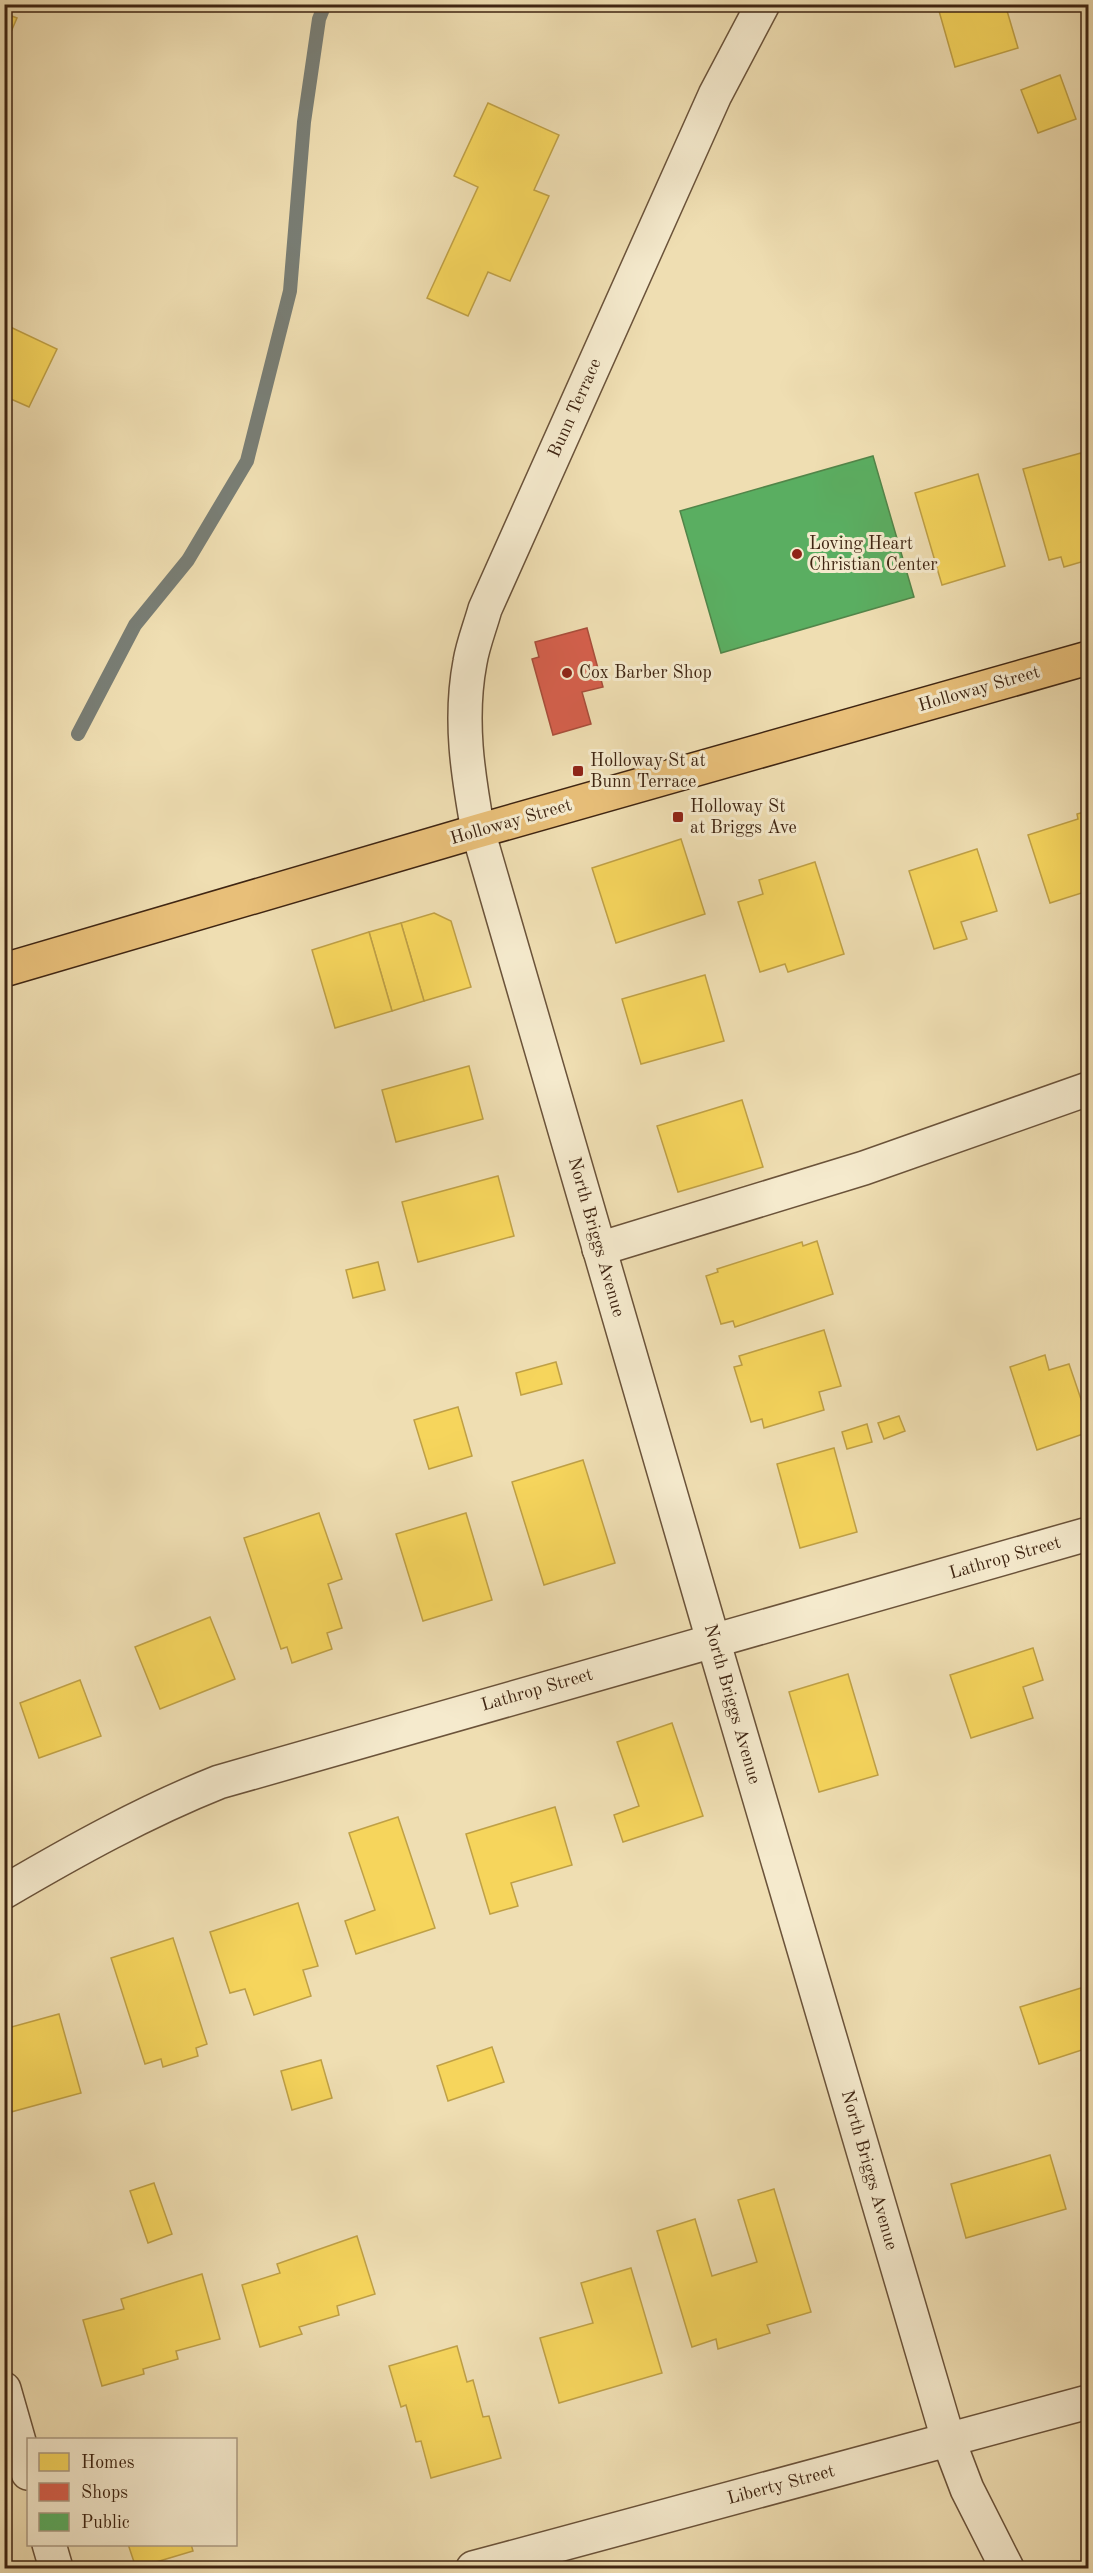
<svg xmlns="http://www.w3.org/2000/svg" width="1093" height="2573" font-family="'Old Standard TT',serif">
<rect width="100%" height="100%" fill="#efdeb2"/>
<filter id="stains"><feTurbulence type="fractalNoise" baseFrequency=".00333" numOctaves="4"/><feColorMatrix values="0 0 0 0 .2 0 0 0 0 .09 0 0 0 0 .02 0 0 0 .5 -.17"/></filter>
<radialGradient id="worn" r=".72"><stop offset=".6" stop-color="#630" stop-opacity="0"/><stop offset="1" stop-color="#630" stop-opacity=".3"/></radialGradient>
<g fill="#f6d55c" stroke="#bfa046" stroke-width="1.5">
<polygon points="937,4 1005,4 1018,48 955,67"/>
<polygon points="4,13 17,18 4,48"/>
<polygon points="1060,75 1076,119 1038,133 1021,90"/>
<polygon points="488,103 559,135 534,190 549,196 510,281 488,272 468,316 427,298 478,187 454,176"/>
<polygon points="4,324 57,349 29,407 4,396"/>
<polygon points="1081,453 1088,480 1088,560 1064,567 1061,557 1049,560 1023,469"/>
<polygon points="978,474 1005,566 942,585 915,493"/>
<polygon points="1088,811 1088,891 1050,903 1028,835 1078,819 1077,814"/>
<polygon points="681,839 705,914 616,943 592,868"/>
<polygon points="977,849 997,911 961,922 967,939 934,949 909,871"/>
<polygon points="815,862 844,954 788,972 785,964 760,972 738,902 763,894 759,880"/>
<polygon points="434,913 451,921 471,987 424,1001 401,923"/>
<polygon points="401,923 424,1001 392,1011 369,932"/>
<polygon points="369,932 392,1011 335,1028 312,950"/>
<polygon points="705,975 724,1041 641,1064 622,999"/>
<polygon points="469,1066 483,1119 396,1142 382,1090"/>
<polygon points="742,1100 763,1167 678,1192 657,1126"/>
<polygon points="498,1176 514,1236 418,1262 402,1202"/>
<polygon points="817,1241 833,1294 735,1327 733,1321 721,1324 706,1276 718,1272 717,1269 802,1242 803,1246"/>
<polygon points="378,1262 385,1290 353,1298 346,1270"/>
<polygon points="824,1330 841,1386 819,1392 824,1410 764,1428 762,1419 751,1422 734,1367 742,1365 739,1356"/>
<polygon points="1045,1355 1049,1370 1069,1364 1084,1408 1088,1406 1088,1422 1083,1424 1086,1433 1037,1450 1010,1367"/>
<polygon points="556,1362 562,1384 521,1395 516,1373"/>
<polygon points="458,1407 472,1456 429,1469 414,1420"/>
<polygon points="899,1416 905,1431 884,1439 878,1423"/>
<polygon points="867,1424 872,1442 847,1449 842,1432"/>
<polygon points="834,1448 857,1532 800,1548 777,1464"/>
<polygon points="583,1460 615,1563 544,1585 512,1482"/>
<polygon points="319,1513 342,1579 328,1584 342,1628 327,1633 332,1649 292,1663 287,1647 281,1649 244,1538"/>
<polygon points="466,1513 492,1600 423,1621 396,1534"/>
<polygon points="210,1617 235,1679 160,1709 135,1647"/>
<polygon points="1033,1648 1043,1680 1023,1687 1033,1718 971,1738 950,1675"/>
<polygon points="848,1674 878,1775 819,1792 789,1692"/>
<polygon points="80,1680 101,1736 39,1758 20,1703"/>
<polygon points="672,1723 703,1816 623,1842 614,1815 639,1806 617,1742"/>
<polygon points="555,1807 572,1865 511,1883 518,1906 490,1914 466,1834"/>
<polygon points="398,1817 435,1928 356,1954 345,1921 375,1910 349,1833"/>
<polygon points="298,1903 318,1966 303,1970 311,1996 254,2015 245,1989 230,1993 210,1932"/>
<polygon points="173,1938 207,2044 196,2048 198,2056 163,2067 161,2059 145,2064 111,1958"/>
<polygon points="1081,1988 1088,2013 1088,2048 1039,2064 1020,2007"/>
<polygon points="59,2014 81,2093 11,2112 4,2090 4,2029"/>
<polygon points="492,2047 504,2082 448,2101 437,2066"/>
<polygon points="321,2060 332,2098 292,2110 281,2071"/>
<polygon points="1088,2139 1088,2167 1081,2141"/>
<polygon points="1050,2155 1066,2209 966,2238 951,2184"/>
<polygon points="154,2183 172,2234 148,2243 130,2191"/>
<polygon points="774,2189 811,2312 767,2325 770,2333 718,2349 716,2339 692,2347 657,2231 695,2219 712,2276 757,2262 738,2200"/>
<polygon points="357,2236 375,2294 337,2306 339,2315 299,2327 302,2334 260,2347 242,2285 280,2273 277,2264"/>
<polygon points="631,2268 662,2373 559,2403 540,2338 593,2323 581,2283"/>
<polygon points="202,2274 220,2339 176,2351 178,2359 143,2369 144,2374 102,2386 83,2320 124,2309 121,2299"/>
<polygon points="457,2346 467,2382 473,2380 483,2417 489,2416 501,2458 431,2478 421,2441 416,2442 406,2405 401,2407 389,2366"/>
<polygon points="128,2544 191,2544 193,2551 136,2568"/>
</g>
<polygon fill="#d6604d" stroke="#a94e3b" stroke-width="1.5" points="587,628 603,687 582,692 591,724 553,735 532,659 539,657 535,642"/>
<polygon fill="#5aae61" stroke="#528549" stroke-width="1.5" points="873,456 914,597 721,653 680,511"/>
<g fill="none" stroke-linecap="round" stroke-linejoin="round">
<polyline stroke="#797e75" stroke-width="14" points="78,734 135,625 188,560 247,461 290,291 304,122 319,19 325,4"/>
<defs>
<g id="minor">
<path d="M763 4 715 95 485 609C480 627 473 644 470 662 459 720 468 775 478 831L713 1640 948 2439 967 2489 1007 2568"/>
<polyline points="599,1249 864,1168 1088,1089"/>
<path d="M4 1892C74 1851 144 1812 219 1782L1088 1534"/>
<polyline points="4,2389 28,2473"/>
<polyline points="49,2544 56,2568"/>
<polyline points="473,2568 1088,2402"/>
</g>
<polyline id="major" points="4,970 478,831 1088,658"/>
</defs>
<use href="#minor" stroke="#6b533a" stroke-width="36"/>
<use href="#major" stroke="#3f2512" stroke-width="36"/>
<use href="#minor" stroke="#f5eacd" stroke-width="33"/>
<use href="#major" stroke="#e8bf79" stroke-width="33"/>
</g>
<g fill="#8f2418" stroke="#f5eacd" stroke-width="2">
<circle cx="797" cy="554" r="6"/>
<circle cx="567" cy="673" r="6"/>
<rect x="572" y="765" width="12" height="12" rx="3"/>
<rect x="672" y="811" width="12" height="12" rx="3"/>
</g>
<g text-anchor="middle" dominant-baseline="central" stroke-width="6" stroke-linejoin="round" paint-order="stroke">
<g font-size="18" fill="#3f2512" stroke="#f5eacd">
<text transform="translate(575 408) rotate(-66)">Bunn Terrace</text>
<text transform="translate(979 689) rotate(-16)">Holloway Street</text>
<text transform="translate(511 822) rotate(-16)">Holloway Street</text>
<text transform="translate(596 1237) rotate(74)">North Briggs Avenue</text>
<text transform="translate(1005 1558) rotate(-16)">Lathrop Street</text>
<text transform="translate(537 1690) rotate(-16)">Lathrop Street</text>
<text transform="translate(732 1704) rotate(74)">North Briggs Avenue</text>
<text transform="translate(869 2170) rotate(74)">North Briggs Avenue</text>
<text transform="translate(781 2485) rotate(-15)">Liberty Street</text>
</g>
<g font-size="18" fill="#3f2512" stroke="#f5eacd" text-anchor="start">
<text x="809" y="544">Loving Heart<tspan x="809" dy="21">Christian Center</tspan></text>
<text x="579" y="673">Cox Barber Shop</text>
<text x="590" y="761">Holloway St at<tspan x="590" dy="21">Bunn Terrace</tspan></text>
<text x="690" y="807">Holloway St<tspan x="690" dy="21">at Briggs Ave</tspan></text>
</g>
</g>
<rect width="1093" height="2573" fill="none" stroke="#efdeb2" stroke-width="24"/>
<rect x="6" y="6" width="1081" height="2561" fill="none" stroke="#3f2512" stroke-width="3"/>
<rect x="12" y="12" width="1069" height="2549" fill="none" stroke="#3f2512" stroke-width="1.5"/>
<rect x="27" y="2438" width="210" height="108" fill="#f5eacd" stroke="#ac9b82" stroke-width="1.5"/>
<rect x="39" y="2453" width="30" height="18" fill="#f6d55c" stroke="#ac9b82" stroke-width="1.5"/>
<text x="81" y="2468" font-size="18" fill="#3f2512">Homes</text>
<rect x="39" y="2483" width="30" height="18" fill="#d6604d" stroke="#ac9b82" stroke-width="1.5"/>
<text x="81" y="2498" font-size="18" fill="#3f2512">Shops</text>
<rect x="39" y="2513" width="30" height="18" fill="#5aae61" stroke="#ac9b82" stroke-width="1.5"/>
<text x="81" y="2528" font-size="18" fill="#3f2512">Public</text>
<rect width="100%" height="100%" filter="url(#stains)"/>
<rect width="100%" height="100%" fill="url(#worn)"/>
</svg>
